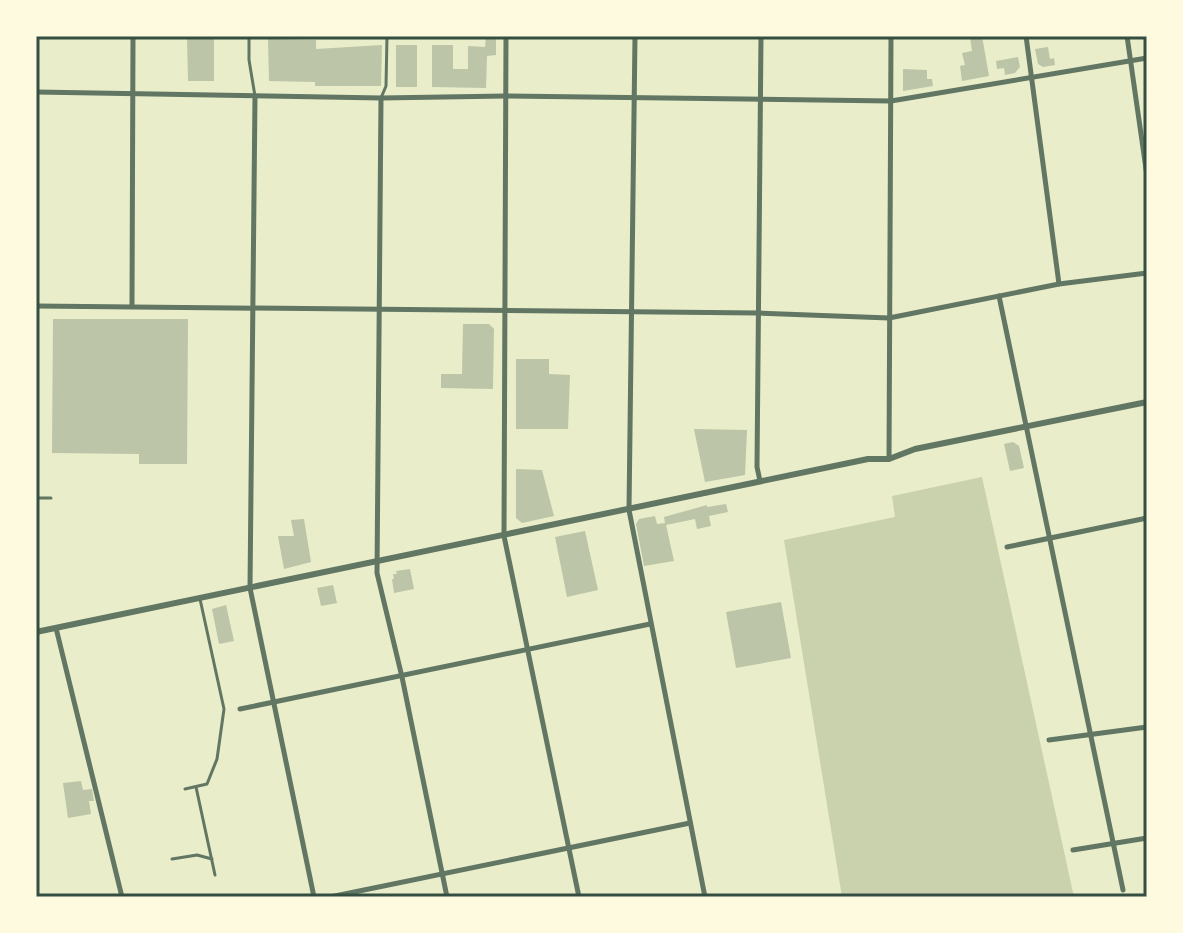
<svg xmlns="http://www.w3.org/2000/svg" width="1183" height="933" font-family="'DejaVu Sans',sans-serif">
<rect width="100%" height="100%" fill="#e9edc9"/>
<polygon fill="#cad2ad" points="982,477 1074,897 842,897 784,540 895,517 892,496"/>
<g fill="#bcc5a7">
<polygon points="486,36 496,36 496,55 487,56 486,88 432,87 432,45 453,45 453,69 468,69 468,46 485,47"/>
<polygon points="982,36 989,76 962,81 960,66 965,65 962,53 972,51 970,37"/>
<polygon points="187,38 214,38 214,81 188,81"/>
<polygon points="268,39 316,40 316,49 382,45 381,86 315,86 315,82 269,81"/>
<rect x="396" y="45" width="21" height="42"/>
<polygon points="1048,47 1050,59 1054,58 1055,65 1043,67 1038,64 1035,49"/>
<polygon points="1018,57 1020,67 1015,73 1005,75 1004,68 997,69 996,61"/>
<polygon points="903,69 927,70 927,79 932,79 933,86 903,91"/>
<polygon points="53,319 188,319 187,464 139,464 139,454 52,453"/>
<polygon points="463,324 489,324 494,329 493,389 441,388 441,374 462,374"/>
<polygon points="516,359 549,359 549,374 570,375 568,429 516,429"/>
<polygon points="694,429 747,430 745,475 705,482"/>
<polygon points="1013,442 1019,446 1024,468 1010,471 1004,444"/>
<polygon points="516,469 542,470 554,516 522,523 516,518"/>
<polygon points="726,504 728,512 709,516 711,526 697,529 695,519 666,525 674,561 644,566 636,524 639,519 655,516 657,524 665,523 664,517 707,505 707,507"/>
<polygon points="304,519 311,562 284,569 278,536 294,536 291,520"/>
<polygon points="585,531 598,590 567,597 555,537"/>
<polygon points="410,569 414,589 394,593 392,579 394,579 393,574 397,574 396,571"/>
<polygon points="333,585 337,603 321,606 317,588"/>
<polygon points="781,602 791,658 736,668 726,612"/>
<polygon points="226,605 234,641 219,644 212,609"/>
<polygon points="81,781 83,790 92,789 94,801 89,801 91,814 68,818 63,783"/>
</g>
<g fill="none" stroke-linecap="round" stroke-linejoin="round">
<g stroke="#617663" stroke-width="3">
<polyline points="249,36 249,60 255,96"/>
<polyline points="381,98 386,86 387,36"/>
<polyline points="36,498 51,498"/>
<polyline points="196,787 215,875"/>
<polyline points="185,789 207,784 217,759 224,709 200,599"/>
<polyline points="172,859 197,855 212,859"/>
</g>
<g stroke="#617663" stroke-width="5">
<polyline points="506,36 504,536 579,897"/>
<polyline points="635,36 629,510 705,897"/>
<polyline points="1026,36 1059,284"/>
<polyline points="1127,36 1147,176"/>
<polyline points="36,92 381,98 506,96 891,101 1147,58"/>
<polyline points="255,96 250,588 314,897"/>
<polyline points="381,98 377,573 402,677 447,897"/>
<polyline points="999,296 1123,890"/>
<polyline points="36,306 758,313 889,318 1059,284 1147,273"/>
<polyline points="132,306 133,36"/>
<polyline points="889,459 891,36"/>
<polyline points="760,481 757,467 761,36"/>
<polyline points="1007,547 1147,518"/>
<polyline points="56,628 122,897"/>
<polyline points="240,709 650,624"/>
<polyline points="1049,740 1147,727"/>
<polyline points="1073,850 1147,838"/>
<polyline points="330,897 690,823"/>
</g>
<polyline stroke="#617663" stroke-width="6" points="36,632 868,459 889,459 915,449 1147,402"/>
</g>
<rect width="1183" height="933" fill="none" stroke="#fefae0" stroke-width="76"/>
<rect x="38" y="38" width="1107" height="857" fill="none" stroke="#344e41" stroke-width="3"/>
</svg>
